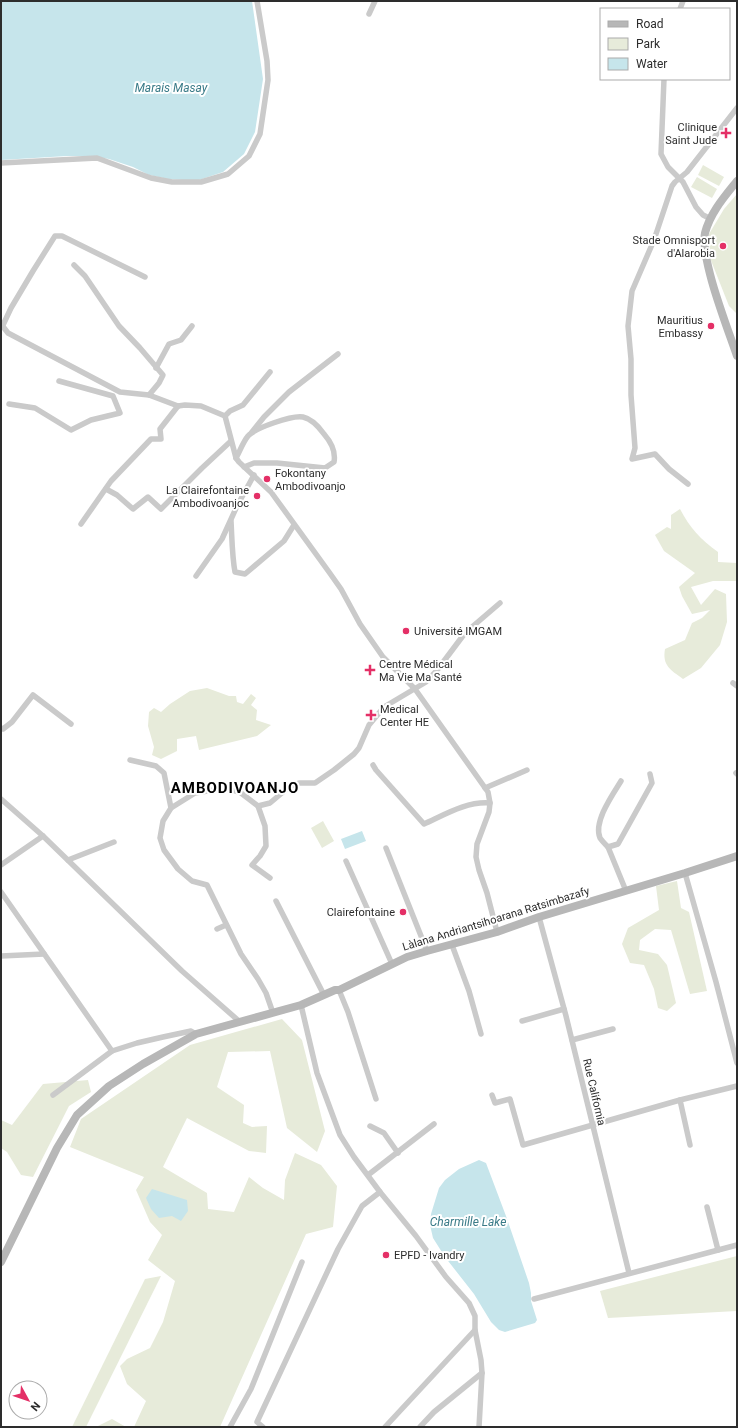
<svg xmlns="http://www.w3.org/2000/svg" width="738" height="1428" font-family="Roboto,sans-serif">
<rect width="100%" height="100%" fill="#fff"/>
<g fill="#e7ebda">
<polygon points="703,165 724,177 719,186 698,175"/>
<polygon points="697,177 717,189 712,198 691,187"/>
<polygon points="737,194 737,314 729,306 710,258 709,234 724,209"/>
<path d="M680 509C690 528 700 539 718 552V562L737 563V581H713L691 587 701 605 715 589 726 594 727 622 720 645 701 668 683 679C671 670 662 666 665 649L685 640 692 623 702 618 710 610 692 614 682 596 679 587 695 573 664 551 655 535 667 527 671 529V515Z"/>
<polygon points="207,688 229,696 236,696 237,702 243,704 251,694 256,698 251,705 257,710 256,720 271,725 257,736 199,750 196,736 177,739 177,751 161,759 152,755 154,747 148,726 149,712 154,708 161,712 170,704 190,691"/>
<polygon points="323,821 334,841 322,848 311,828"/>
<polygon points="677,881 681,908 689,912 707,991 690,994 671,930 655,929 640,940 639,950 658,954 667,965 676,1003 667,1011 658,1008 654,989 644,965 630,963 622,944 628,928 659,910 656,886"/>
<polygon points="282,1019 302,1040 325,1131 317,1152 287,1128 270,1051 228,1052 217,1087 244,1105 243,1123 252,1127 267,1126 266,1153 249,1151 187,1118 163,1167 207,1193 208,1209 234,1212 249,1177 263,1188 284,1200 285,1180 295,1153 321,1165 337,1186 333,1227 306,1234 220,1427 134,1427 146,1401 127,1384 120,1366 127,1359 150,1348 163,1322 175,1281 148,1260 162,1235 150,1222 136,1190 144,1177 70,1147 81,1119 190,1045"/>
<polygon points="88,1080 91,1092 69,1106 33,1177 21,1175 7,1152 1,1148 1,1120 12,1125 43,1084"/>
<polygon points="737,1256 737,1311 608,1318 600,1291"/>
<polygon points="161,1276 86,1427 72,1427 145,1279"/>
<polygon points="112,1419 126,1427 96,1427"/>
</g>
<g fill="#c6e5eb">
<polygon points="1,1 252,1 263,79 255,132 244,154 223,172 196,181 168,179 149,175 133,167 109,159 92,156 67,156 1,160"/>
<polygon points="362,831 366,841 345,849 341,839"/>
<polygon points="479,1160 486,1163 506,1216 529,1283 531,1293 531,1301 537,1320 535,1323 505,1332 499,1330 491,1322 474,1294 445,1257 433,1238 430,1225 431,1214 439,1188 445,1180 459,1169"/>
<polygon points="152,1189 187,1200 188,1211 181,1221 172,1216 159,1218 151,1209 146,1198"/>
</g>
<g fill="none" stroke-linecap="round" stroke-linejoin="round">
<g stroke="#cacaca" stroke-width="5.5">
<polyline points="680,9 683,1"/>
<polyline points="369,14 375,1"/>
<polyline points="664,79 661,154 668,167 683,182 696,207 703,215 711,219"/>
<polyline points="1,163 97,158 151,178 172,182 201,182 228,174 249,156 260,134 268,80 267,61 257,1"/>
<polyline points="74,265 85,276 119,326 140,348 163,375 159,383 149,395"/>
<polyline points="1,324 8,333 120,392 149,395 178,406 185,405 201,406 225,416 236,458 239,462 271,492 329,572 341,589 360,624 383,657 415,689 488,792 490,803 489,812 477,844 476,857 479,870 487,893 497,932"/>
<polyline points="3,325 11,308 33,271 55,236 62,236 145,277"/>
<polyline points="156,368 169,344 181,340 192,326"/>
<polyline points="9,404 35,408 71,430 91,420 120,413 113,396 59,381"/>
<polyline points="225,416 230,411 243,405 270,372"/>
<polyline points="252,432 264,417 289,392 338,354"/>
<path d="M236 458C240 451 243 442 248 436 255 428 292 415 303 417 312 419 319 427 324 434 331 442 336 451 334 462L325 468 277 463H254L244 467"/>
<polyline points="688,484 669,469 655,454 632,459 635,448 631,395 631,359 628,326 632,291 654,240 672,186 675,182 687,172 737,108"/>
<polyline points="106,489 117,495 133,509 148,497 161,509 202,468 231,441"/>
<path d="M231 521C232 538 232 556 235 572L245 574 284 541 294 525"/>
<polyline points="81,524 111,481 151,439 161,439 160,429 178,406"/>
<polyline points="196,576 222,539 237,506 254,475"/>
<polyline points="733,683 737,686"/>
<polyline points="1,728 3,729 12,722 33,695 71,724"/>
<polyline points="130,760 156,766 164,773 171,808"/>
<path d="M373 765 376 770 424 824C444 815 467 801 490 803"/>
<polyline points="736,773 737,774"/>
<polyline points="485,788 527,770"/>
<polyline points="1,799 43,836 182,971 240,1022"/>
<polyline points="258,806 270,803 289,787 299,783 315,783 334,770 354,754 359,748 369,725 384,707 426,682 438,669 465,633 500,603"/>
<path d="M608 847C606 845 602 841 600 838 593 822 613 794 621 781"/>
<polyline points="386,848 427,951"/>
<polyline points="68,860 114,842"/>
<polyline points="346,861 392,964"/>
<polyline points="1,865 43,836"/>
<polyline points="685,873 716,982 737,1063"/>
<polyline points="270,878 252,865 260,856 266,846 265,826 258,806 241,793 226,788 195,793 171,808 163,821 160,838 164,850 178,869 192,881 207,885 241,954 258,979 266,993 273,1013"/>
<polyline points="626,891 608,847 618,844 652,783 650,774"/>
<polyline points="1,892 112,1051"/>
<polyline points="276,901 324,995"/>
<polyline points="539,917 566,1016 629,1273"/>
<polyline points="217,929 226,925"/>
<polyline points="452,945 469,991 481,1034"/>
<polyline points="1,956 44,954"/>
<polyline points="339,990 348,1012 376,1099"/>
<polyline points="301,1005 317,1073 340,1135 354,1157 380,1192 416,1236 446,1277 469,1303 475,1316 475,1330 385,1427"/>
<polyline points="522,1021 564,1009"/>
<polyline points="572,1040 613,1029"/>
<polyline points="53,1095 112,1051 137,1043 163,1037 191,1031 196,1034"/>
<polyline points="492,1095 495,1103 510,1099 523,1145 680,1100 737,1086"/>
<polyline points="680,1100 690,1145"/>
<polyline points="370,1126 384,1133 398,1153"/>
<polyline points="368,1175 434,1124"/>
<polyline points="707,1207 718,1250"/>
<polyline points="534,1299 737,1245"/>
<polyline points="475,1330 481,1360 482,1373 479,1427"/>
<polyline points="230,1427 251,1389 302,1262"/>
<polyline points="263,1427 257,1422 338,1249 362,1206 380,1192"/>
<polyline points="420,1427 434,1412 482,1373"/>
</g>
<g stroke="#b7b7b7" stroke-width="8">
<path d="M737 181C725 196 710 213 705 233 700 259 728 329 737 356"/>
<polyline points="1,1262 57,1148 77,1115 109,1086 143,1064 196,1034 301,1005 335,990 339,990 407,957 427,951 497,932 539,917 685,873 737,856"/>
</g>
</g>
<g fill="#e42f66" stroke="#fff" stroke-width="1.5">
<path d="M724 127h4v4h4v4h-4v4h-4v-4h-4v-4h4z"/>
<circle cx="723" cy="246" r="4"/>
<circle cx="711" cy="326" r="4"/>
<circle cx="267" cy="479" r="4"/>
<circle cx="257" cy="496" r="4"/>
<circle cx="406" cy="631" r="4"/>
<path d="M368 664h4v4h4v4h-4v4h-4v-4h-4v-4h4z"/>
<path d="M369 709h4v4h4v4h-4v4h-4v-4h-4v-4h4z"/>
<circle cx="403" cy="912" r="4"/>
<circle cx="386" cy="1255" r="4"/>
</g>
<g text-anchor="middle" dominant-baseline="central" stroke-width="4" stroke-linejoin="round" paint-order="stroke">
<g font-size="11" fill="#2d2d2d" stroke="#fff" text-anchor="end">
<text x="717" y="127">Clinique<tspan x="717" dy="13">Saint Jude</tspan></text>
<text x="715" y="240">Stade Omnisport<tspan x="715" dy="13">d'Alarobia</tspan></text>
<text x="703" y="320">Mauritius<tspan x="703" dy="13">Embassy</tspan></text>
<text x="275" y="473" text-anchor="start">Fokontany<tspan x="275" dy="13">Ambodivoanjo</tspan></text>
<text x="249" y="490">La Clairefontaine<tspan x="249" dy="13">Ambodivoanjoc</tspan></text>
<text x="414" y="631" text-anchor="start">Université IMGAM</text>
<text x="379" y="664" text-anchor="start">Centre Médical<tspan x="379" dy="13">Ma Vie Ma Santé</tspan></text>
<text x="380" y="709" text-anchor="start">Medical<tspan x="380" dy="13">Center HE</tspan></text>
<text x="395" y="912">Clairefontaine</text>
<text x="394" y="1255" text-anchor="start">EPFD - Ivandry</text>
</g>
<g font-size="11" fill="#2d2d2d" stroke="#fff">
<text transform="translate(496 919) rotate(-17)">Làlana Andriantsihoarana Ratsimbazafy</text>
<text transform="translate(594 1092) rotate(77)">Rue California</text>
</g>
<g font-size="12" font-style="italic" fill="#3a7b88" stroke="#fff">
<text x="171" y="88">Marais Masay</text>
<text x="468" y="1222">Charmille Lake</text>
</g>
<g font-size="15" font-weight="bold" letter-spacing="1" fill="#000" stroke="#fff">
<text x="235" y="788">AMBODIVOANJO</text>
</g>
</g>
<rect width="738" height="1428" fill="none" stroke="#2d2d2d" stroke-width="4"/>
<rect x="600" y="8" width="130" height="72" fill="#ffffff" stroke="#ababab"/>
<rect x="608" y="21" width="20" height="6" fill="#b7b7b7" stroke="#ababab"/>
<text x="636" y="28" font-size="12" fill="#2d2d2d">Road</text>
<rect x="608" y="38" width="20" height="12" fill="#e7ebda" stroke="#ababab"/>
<text x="636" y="48" font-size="12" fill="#2d2d2d">Park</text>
<rect x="608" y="58" width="20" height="12" fill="#c6e5eb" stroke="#ababab"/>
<text x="636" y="68" font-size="12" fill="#2d2d2d">Water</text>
<g transform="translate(28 1400) rotate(130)"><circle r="19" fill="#ffffff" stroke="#ababab"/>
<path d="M0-3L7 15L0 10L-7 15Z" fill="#e42f66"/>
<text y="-6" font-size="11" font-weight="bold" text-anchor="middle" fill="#2d2d2d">N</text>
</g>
</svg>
